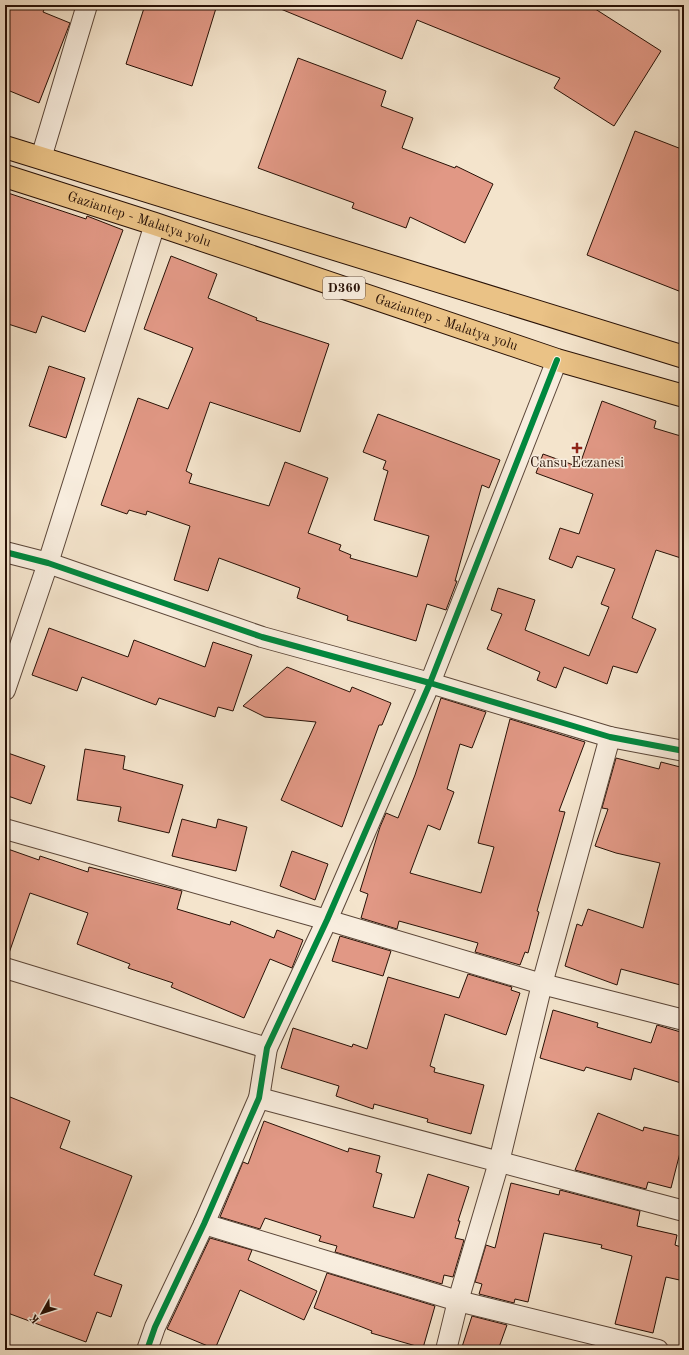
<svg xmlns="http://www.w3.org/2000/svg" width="689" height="1355" font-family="'Old Standard TT',serif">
<rect width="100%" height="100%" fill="#f4e4cc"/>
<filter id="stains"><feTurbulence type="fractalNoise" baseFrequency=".005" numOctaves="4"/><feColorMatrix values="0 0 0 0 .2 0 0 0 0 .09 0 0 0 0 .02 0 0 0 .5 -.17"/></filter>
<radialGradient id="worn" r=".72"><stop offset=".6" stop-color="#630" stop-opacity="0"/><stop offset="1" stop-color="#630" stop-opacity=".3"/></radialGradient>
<g fill="#e19885" stroke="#281106">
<polygon points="5,5 46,5 43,12 70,23 39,103 5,89"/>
<polygon points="145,5 217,5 192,86 126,64"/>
<polygon points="271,5 589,5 661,51 614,126 554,88 560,78 417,20 402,59"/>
<polygon points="298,58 386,91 381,106 413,118 402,148 455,168 456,166 493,184 465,243 410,217 406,228 352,208 354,203 258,168"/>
<polygon points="635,131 684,150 684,293 587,255"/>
<polygon points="5,192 86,219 87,216 123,230 85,332 42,316 36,333 5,323"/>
<polygon points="171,256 217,274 208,298 257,318 256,320 329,344 300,432 210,402 186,471 192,474 189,483 269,506 285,462 328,478 308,533 341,545 339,550 351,555 350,558 417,577 429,536 374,520 388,471 383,469 386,461 363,452 378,414 500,460 489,488 482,485 455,581 457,581 446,610 427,604 416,641 347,620 348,616 297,598 300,588 219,558 208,591 174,580 190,526 147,511 146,515 129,510 127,514 101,505 138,398 168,409 193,348 144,329"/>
<polygon points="49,366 85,378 66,438 29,426"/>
<polygon points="602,401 656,421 654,428 684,437 684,559 656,550 632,618 656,629 637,673 613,666 607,684 564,667 556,688 537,680 540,672 487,649 502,614 491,610 498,588 535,600 525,630 589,656 609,607 601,604 615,569 577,556 572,568 549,559 560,528 579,534 593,494 536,473 543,454 579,467"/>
<polygon points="49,628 128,657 134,640 205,667 213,642 252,655 233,711 218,707 215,717 159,698 156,705 82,677 77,691 32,675"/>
<polygon points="287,667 350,692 352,687 391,703 382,725 379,725 342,827 281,800 316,722 265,717 243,706"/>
<polygon points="441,698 486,712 472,748 460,744 447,789 454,792 440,830 428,825 410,873 481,893 494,847 478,843 510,719 585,742 559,811 565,812 537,911 539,912 528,953 525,952 520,965 475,952 478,943 399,921 397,929 361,918 368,894 360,891 380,827 386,813 398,818 415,775"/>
<polygon points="85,749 125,756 123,769 183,785 169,833 118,821 121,807 77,800"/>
<polygon points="5,752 45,766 31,804 5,795"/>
<polygon points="616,758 659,769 661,762 684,768 684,986 621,969 617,985 565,966 577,924 582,926 588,909 643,928 660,863 616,853 595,846 608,809 602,808"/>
<polygon points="182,819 216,828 218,819 247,827 236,871 172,856"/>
<polygon points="5,848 39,860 40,856 88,872 89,867 182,891 177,909 230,925 231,921 274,938 277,930 303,940 292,968 270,959 244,1018 171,987 173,983 128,968 130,964 77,944 88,913 30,893 8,956 5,956"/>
<polygon points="292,851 328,864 315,900 280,886"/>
<polygon points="340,936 391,951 383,976 332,961"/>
<polygon points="468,974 512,987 511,990 520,993 506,1035 445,1014 430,1066 435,1068 434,1072 484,1085 471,1134 427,1122 428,1119 374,1104 373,1109 336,1096 339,1086 281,1068 293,1028 352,1047 353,1044 367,1049 388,977 459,998"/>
<polygon points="553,1010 598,1023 597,1027 651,1043 657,1025 684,1033 684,1084 634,1068 631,1080 586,1067 584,1071 540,1058"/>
<polygon points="5,1095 70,1121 60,1148 132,1176 94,1275 122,1285 111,1317 97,1312 86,1342 5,1312"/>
<polygon points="598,1113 643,1131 644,1127 684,1137 671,1188 648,1182 646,1189 575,1170"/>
<polygon points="264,1121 348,1152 349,1148 380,1156 376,1172 382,1174 373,1207 414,1218 428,1174 469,1187 458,1221 460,1221 455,1238 464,1240 453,1277 444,1275 442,1284 335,1252 337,1246 319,1241 321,1236 265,1218 260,1229 220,1217 243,1162 248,1164"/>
<polygon points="511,1183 559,1195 560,1190 640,1211 637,1226 677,1235 675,1245 684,1248 684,1281 666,1277 653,1333 615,1324 632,1256 601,1248 602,1245 544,1233 528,1302 515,1299 514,1303 479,1294 482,1284 475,1282 486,1245 495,1248"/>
<polygon points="210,1238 252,1250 248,1260 317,1291 304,1320 240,1290 215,1349 167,1329"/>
<polygon points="327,1273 435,1306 423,1348 371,1333 372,1331 314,1308"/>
<polygon points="472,1316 507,1325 498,1350 461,1350"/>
</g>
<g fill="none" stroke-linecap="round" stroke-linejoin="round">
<defs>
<g id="minor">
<polyline points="41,158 87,5"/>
<polyline points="5,552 48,563 262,637 430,683 610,737 684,751"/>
<polyline points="5,690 48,563 155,224"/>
<polyline points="5,829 327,920 542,984 684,1020"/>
<polyline points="5,968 267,1048"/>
<polyline points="259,1098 684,1211"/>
<polyline points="204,1224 458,1301 658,1350"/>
<polyline points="147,1350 155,1327 204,1224 259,1098 267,1048 327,920 430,683 557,360"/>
<polyline points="446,1350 458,1301 499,1162 542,984 610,737"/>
</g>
<g id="trunk">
<polyline points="5,147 684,357"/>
<path id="s1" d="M5 176 155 224 557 360 684 396"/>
</g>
</defs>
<use href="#minor" stroke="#5b4638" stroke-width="22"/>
<use href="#trunk" stroke="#281106" stroke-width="24"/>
<use href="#minor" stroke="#f8edde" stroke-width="20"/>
<use href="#trunk" stroke="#eac286" stroke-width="22"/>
<defs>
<g id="cycleway">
<polyline points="5,552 48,563 262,637 430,683 610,737 684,751"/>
<polyline points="147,1350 155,1327 204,1224 259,1098 267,1048 327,920 430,683 557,360"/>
</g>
</defs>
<use href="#cycleway" stroke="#f8edde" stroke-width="8"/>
<use href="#cycleway" stroke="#00873e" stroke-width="6"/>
</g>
<path fill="#8f2418" stroke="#f8edde" stroke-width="1.5" d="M575 442h4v4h4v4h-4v4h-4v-4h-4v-4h4z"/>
<g text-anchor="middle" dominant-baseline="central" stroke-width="3" stroke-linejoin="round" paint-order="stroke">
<rect fill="#f8edde" stroke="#665347" stroke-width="1" x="323" y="277" width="42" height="22" rx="3"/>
<g font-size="13" font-weight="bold" fill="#281106">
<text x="344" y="288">D360</text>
</g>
<g font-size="14" fill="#281106" stroke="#f8edde">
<text stroke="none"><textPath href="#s1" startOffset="141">Gaziantep - Malatya yolu</textPath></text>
<text stroke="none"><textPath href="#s1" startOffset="465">Gaziantep - Malatya yolu</textPath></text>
</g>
<g font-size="14" fill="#281106" stroke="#f8edde">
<text x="577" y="463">Cansu Eczanesi</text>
</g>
</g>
<rect width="689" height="1355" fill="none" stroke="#f4e4cc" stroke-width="20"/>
<rect x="6" y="6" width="677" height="1343" fill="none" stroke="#281106" stroke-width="2"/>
<rect x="10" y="10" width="669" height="1335" fill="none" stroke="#281106"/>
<g transform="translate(42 1313) rotate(231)" stroke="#f8edde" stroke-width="3" paint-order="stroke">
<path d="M0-3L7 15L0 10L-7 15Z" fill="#281106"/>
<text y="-6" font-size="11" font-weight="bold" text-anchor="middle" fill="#281106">K</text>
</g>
<rect width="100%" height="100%" filter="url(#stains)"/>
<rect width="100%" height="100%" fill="url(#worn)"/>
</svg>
